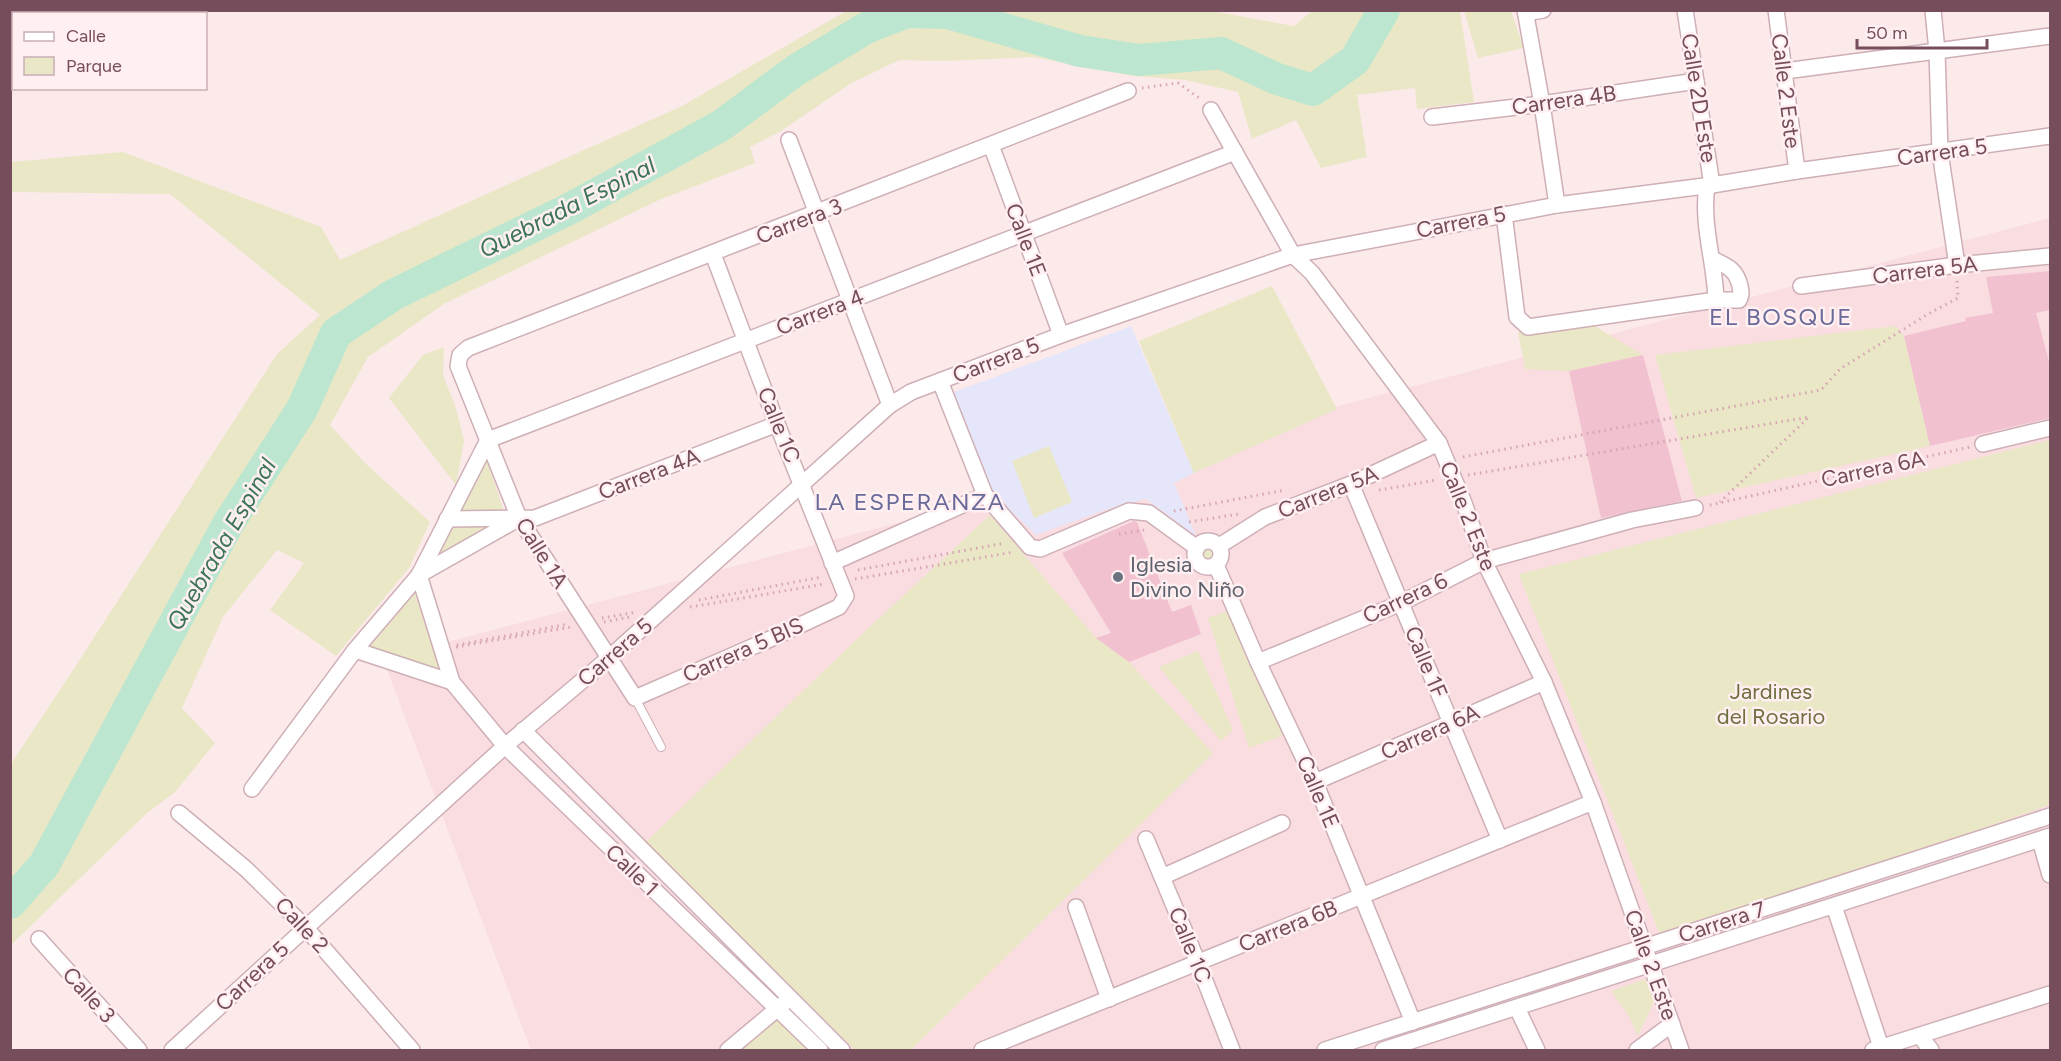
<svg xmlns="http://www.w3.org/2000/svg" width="2061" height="1061" font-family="Figtree,sans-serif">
<rect width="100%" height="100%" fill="#fce9ea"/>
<polygon fill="#f9dde1" points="2050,218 2050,1050 531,1050 383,659"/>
<polygon fill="#e5e6f9" points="1131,326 1194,473 1174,483 1196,536 1146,499 1111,508 1036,535 984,485 946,395"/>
<g fill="#eae7c7">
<polygon points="1206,10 1294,26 1312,11 1460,11 1474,102 1417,109 1415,88 1357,95 1367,157 1321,168 1296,120 1252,139 1238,92 1185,80 1133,76 1033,57 945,61 899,60 850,84 781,131 750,147 755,163 659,200 444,304 368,357 330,425 366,464 430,522 409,568 336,656 270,610 304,563 277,550 223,617 182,708 215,743 175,792 146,814 11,945 10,769 13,761 73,670 277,354 320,315 170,194 11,192 11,162 123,152 321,227 340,260 682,106 846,11"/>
<polygon points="1464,11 1511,11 1524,48 1478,58"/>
<polygon points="1272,286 1337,409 1194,473 1139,341"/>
<polygon points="1591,324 1643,355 1569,371 1525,369 1518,332"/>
<polygon points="1896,326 1904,336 1930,446 1696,498 1655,355"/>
<polygon points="444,347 443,375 456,408 464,441 456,485 389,398 423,355"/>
<polygon points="2050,440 2050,805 1662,940 1519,574"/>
<polygon points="1049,446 1072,502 1034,518 1012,461"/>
<polygon points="485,455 505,514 456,515"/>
<polygon points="990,515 1096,638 1129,662 1213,753 911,1050 855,1050 644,844 860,636"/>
<polygon points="494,524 436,557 451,525"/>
<circle cx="1208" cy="552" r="10"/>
<polygon points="415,594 441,670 365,646"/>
<polygon points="1231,610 1289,733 1249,748 1208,618"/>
<polygon points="1198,651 1233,730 1221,741 1159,667"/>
<polygon points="1646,979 1654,1001 1638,1036 1629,1016 1611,991"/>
<polygon points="780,1015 814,1050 734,1050"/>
</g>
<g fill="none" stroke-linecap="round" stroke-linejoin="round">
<polyline stroke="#bde6d0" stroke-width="32" points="10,903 44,865 228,524 302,409 336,333 393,295 571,208 722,125 796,70 868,27 907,12 948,13 1080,51 1139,60 1221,53 1277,79 1313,90 1355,60 1384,10"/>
</g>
<g fill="#f1c1cf">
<polygon points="2050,271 2050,310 2036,313 2050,365 2050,418 1930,446 1904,336 1966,321 1965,318 1993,313 1986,277"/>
<polygon points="1643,355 1682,501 1601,518 1569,371"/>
<polygon points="1134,521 1137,522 1172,612 1191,605 1201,634 1129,662 1096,638 1111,633 1062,553"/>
</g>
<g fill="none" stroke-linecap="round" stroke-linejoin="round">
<defs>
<polyline id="lane" points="635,698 661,747"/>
<g id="street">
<polyline points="1525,10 1542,104 1557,205"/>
<polyline points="1685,10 1712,185"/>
<polyline points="1776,10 1797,171"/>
<polyline points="1933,10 1937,51 1940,152 1957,265"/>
<polyline points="1526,13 1543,10"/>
<polyline points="1785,71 2050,36"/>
<polyline points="1211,110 1293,255 1312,273 1439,443 1464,503 1484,561 1544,682 1593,802 1681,1050"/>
<polyline points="1432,117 1542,104 1696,81"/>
<polyline points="789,140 890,405"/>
<polyline points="991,145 1061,335"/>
<path d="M1707 186C1701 224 1715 262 1716 300"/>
<path d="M1504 214 1517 317 1528 327 1716 300H1739C1742 294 1741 292 1740 286 1736 269 1727 266 1712 259"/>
<polyline points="713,254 777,424 846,596 839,607 768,640 635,698 519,518 458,366 460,355 468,348 1128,91"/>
<polyline points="1801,286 1957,265 2050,256"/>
<polyline points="940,381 985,495 1030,547 1040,549 1129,511 1149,513 1197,548"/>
<polyline points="1983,444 2050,428"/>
<polyline points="1351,484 1500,840"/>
<polyline points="447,519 535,518 777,424"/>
<circle cx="1208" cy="554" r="13"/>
<polyline points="1219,546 1265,517 1351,484 1439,443"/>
<polyline points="832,563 985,495"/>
<polyline points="1216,565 1258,662 1315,782 1413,1022"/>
<polyline points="419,575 452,682 505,746 820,1050"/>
<polyline points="419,575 516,520"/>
<polyline points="355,650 452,682"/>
<polyline points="1258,662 1401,603 1484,561 1632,520 1695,508"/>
<polyline points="523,730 842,1050"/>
<polyline points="1315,782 1544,682"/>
<polyline points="252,789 355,650 419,575 488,440 1235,152"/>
<polyline points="179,813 246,869 305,927 412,1050"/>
<polyline points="1146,839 1198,963 1232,1050"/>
<polyline points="2040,840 2050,875"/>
<polyline points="1162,877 1282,823"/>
<polyline points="1834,906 1882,1050"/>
<polyline points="1076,907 1109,999"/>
<polyline points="39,939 139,1050"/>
<polyline points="1517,1008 1537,1050"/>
<polyline points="1920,1036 1931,1050"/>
<polyline points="172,1050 505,746 609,658 890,405 911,392 1061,335 1293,255 1557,205 1712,185 1797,171 2050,136"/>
<polyline points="728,1050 783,1004"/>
<polyline points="982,1050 1593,802"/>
<polyline points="1325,1050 2050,816"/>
<polyline points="1383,1050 2050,836"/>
<polyline points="1637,1050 1672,1024"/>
<polyline points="1873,1050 2050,994"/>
</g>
</defs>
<use href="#lane" stroke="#ceafb6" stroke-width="10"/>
<use href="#street" stroke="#ceafb6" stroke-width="18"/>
<g stroke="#d6a4b3" stroke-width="3" stroke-dasharray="1.5 4.5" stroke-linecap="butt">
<polyline points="1142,88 1178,83 1202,100"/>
<polyline points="1463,457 1821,390 1840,369 1928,314 1958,298 1957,280"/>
<polyline points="1468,475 1809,417 1720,502"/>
<polyline points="1379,490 1437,480"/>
<polyline points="1710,505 1970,447"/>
<polyline points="1174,511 1285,490"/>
<polyline points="1189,522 1239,514"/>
<polyline points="1119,534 1145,530"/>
<polyline points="858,570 1005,543"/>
<polyline points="855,579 1014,552"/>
<polyline points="699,600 822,577"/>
<polyline points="690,607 825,584"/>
<polyline points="602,618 637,612"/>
<polyline points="604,622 630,617"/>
<polyline points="457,645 569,624"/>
<polyline points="456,647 571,627"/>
</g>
<use href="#lane" stroke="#fff" stroke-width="8"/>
<use href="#street" stroke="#fff" stroke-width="15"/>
</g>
<circle fill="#6b7280" stroke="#ffeff1" stroke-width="2" cx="1118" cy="577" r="6"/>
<g text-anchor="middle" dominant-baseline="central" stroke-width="5" stroke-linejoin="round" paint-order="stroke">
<g font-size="22" fill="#764d5a" stroke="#ffeff1">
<text transform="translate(1786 91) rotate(83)">Calle 2 Este</text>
<text transform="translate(1699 98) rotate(81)">Calle 2D Este</text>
<text transform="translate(1564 100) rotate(-8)">Carrera 4B</text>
<text transform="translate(1942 152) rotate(-8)">Carrera 5</text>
<text transform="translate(799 221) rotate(-21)">Carrera 3</text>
<text transform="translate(1461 222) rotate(-11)">Carrera 5</text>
<text transform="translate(1026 240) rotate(69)">Calle 1E</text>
<text transform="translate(1925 270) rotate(-7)">Carrera 5A</text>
<text transform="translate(820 312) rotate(-21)">Carrera 4</text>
<text transform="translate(996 360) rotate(-21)">Carrera 5</text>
<text transform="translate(779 425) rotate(68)">Calle 1C</text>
<text transform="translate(1873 469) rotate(-12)">Carrera 6A</text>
<text transform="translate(649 474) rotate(-21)">Carrera 4A</text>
<text transform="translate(1328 492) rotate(-22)">Carrera 5A</text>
<text transform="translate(1468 516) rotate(68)">Calle 2 Este</text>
<text transform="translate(542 553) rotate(58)">Calle 1A</text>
<text transform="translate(1405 598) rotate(-25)">Carrera 6</text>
<text transform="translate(743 650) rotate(-24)">Carrera 5 BIS</text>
<text transform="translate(615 652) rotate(-41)">Carrera 5</text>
<text transform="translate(1426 662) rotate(67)">Calle 1F</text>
<text transform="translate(1430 732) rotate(-24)">Carrera 6A</text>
<text transform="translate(1318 792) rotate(67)">Calle 1E</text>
<text transform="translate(632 870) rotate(44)">Calle 1</text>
<text transform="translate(1722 922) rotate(-18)">Carrera 7</text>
<text transform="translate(302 925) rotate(47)">Calle 2</text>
<text transform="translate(1288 926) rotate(-22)">Carrera 6B</text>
<text transform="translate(1190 945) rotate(68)">Calle 1C</text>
<text transform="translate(1651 965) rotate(70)">Calle 2 Este</text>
<text transform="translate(252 976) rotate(-43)">Carrera 5</text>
<text transform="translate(89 995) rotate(48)">Calle 3</text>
</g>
<g font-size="22" fill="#5b616d" stroke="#ffeff1" text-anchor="start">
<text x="1130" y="564">Iglesia<tspan x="1130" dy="25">Divino Niño</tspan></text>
</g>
<g font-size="22" fill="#6f6f3f" stroke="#ffeff1">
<text x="1771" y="691">Jardines<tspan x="1771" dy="25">del Rosario</tspan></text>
</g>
<g font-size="24" font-style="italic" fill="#3d7458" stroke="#ffeff1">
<text transform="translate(567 207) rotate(-27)">Quebrada Espinal</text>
<text transform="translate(221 544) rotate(-60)">Quebrada Espinal</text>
</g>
<g font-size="24" letter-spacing="1.5" fill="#696a99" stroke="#ffeff1">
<text x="1781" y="316">EL BOSQUE</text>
<text x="910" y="501">LA ESPERANZA</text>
</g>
</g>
<rect width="2061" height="1061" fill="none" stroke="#764d5a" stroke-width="24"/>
<rect x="12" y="12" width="195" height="78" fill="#ffeff1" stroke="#c8aeb5" stroke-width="1.5"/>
<rect x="24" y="32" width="30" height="9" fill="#ffffff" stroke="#c8aeb5" stroke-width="1.5"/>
<text x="66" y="42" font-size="18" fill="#764d5a">Calle</text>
<rect x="24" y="57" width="30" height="18" fill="#eae7c7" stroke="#c8aeb5" stroke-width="1.5"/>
<text x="66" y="72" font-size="18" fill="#764d5a">Parque</text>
<path d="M1857 39v9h130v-9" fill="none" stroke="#764d5a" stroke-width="3"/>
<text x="1866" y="39" font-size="18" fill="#764d5a" stroke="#ffeff1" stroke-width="4.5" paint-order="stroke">50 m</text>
</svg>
